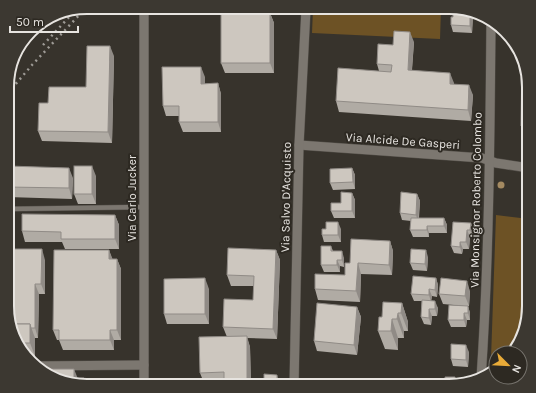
<svg xmlns="http://www.w3.org/2000/svg" width="536" height="393" font-family="Karla,sans-serif">
<rect width="100%" height="100%" fill="#37332c"/>
<g fill="#6d5225">
<polygon points="441,7 440,39 312,33 313,9"/>
<polygon points="496,215 529,219 529,311 512,353 496,353 496,359 491,359"/>
</g>
<g fill="none" stroke-linecap="round" stroke-linejoin="round">
<defs>
<polyline id="service" points="7,209 144,207"/>
<g id="minor">
<polyline points="299,145 482,158 496,163 529,168"/>
<polyline points="35,366 144,365"/>
<path d="M481 379C489 260 490 141 491 22"/>
<polyline points="144,386 144,10"/>
<polyline points="294,386 299,145 306,9"/>
</g>
</defs>
<use href="#service" stroke="#534f49" stroke-width="5.5"/>
<use href="#minor" stroke="#534f49" stroke-width="10"/>
<use href="#service" stroke="#7c7770" stroke-width="4.5"/>
<use href="#minor" stroke="#7c7770" stroke-width="9"/>
<g stroke="#9e9b96" stroke-width="2.5" stroke-dasharray="2 4" stroke-linecap="butt">
<polyline points="43,45 72,14"/>
<polyline points="8,93 32,65 83,11"/>
</g>
</g>
<circle fill="#a48a61" cx="501" cy="185" r="3.5"/>
<g fill="#b0aba4">
<polygon points="459,9 473,15 472,33 453,32 451,25 453,17"/>
<polygon points="270,13 274,23 274,73 225,73 221,63"/>
<polygon points="414,42 412,70 454,83 454,84 473,95 471,121 339,112 336,101 379,71 377,64 393,45"/>
<polygon points="114,56 112,143 42,141 38,131 48,103 86,87"/>
<polygon points="205,77 205,84 218,83 221,94 221,132 183,132 179,122 179,116 166,116 163,106"/>
<polygon points="529,87 529,136 525,136 521,126"/>
<polygon points="8,166 73,178 72,199 7,197"/>
<polygon points="352,168 355,175 355,189 333,190 330,183"/>
<polygon points="96,176 96,204 78,204 74,194"/>
<polygon points="352,193 355,200 355,218 334,218 331,211 341,203"/>
<polygon points="417,194 420,201 419,218 444,218 447,225 447,233 429,233 429,237 413,237 410,230 411,221 402,220 400,213"/>
<polygon points="115,215 119,225 119,249 65,249 62,242 25,242 22,231"/>
<polygon points="471,223 473,230 473,237 470,237 469,249 463,249 462,254 454,253 451,246"/>
<polygon points="326,229 341,229 341,242 324,242 322,235"/>
<polygon points="390,241 393,251 392,275 361,274 360,302 318,300 315,289 345,275 350,263"/>
<polygon points="331,246 333,251 344,258 344,267 340,266 340,272 324,272 321,265"/>
<polygon points="109,250 112,259 117,259 121,269 121,340 114,340 114,350 63,350 59,340 57,340 53,330"/>
<polygon points="276,250 280,260 277,339 247,338 250,347 251,386 226,386 225,383 204,383 200,373 227,337 223,327 253,300 254,286 231,286 227,275"/>
<polygon points="428,257 427,271 413,270 410,263"/>
<polygon points="45,260 45,294 39,294 38,338 35,338 35,356 27,356 15,342 7,311"/>
<polygon points="436,278 438,285 437,297 432,296 431,301 438,308 437,316 432,316 431,325 424,324 421,317 422,301 414,301 411,294"/>
<polygon points="209,289 209,324 167,324 164,314"/>
<polygon points="470,291 469,306 468,306 470,313 470,320 467,320 466,327 451,327 448,320 464,306 443,304 439,294"/>
<polygon points="402,303 408,322 408,331 404,331 404,338 398,338 398,350 385,349 378,331 382,317"/>
<polygon points="357,307 361,317 357,355 317,351 314,341"/>
<polygon points="469,352 468,367 453,366 451,359"/>
</g>
<g fill="#908b86">
<polygon points="270,13 274,23 274,73 270,63"/>
<polygon points="470,14 473,15 472,33 470,26"/>
<polygon points="410,32 414,42 411,80 408,70"/>
<polygon points="110,46 114,56 112,143 108,132"/>
<polygon points="201,67 205,77 205,94 201,84"/>
<polygon points="450,73 454,83 453,94 450,84"/>
<polygon points="218,83 221,94 221,132 218,122"/>
<polygon points="469,85 473,95 471,121 468,110"/>
<polygon points="92,166 96,176 96,204 92,194"/>
<polygon points="69,168 73,178 72,199 69,188"/>
<polygon points="352,168 355,175 355,189 353,182"/>
<polygon points="352,193 355,200 355,218 352,211"/>
<polygon points="417,194 420,201 418,222 416,215"/>
<polygon points="115,215 119,225 119,249 115,239"/>
<polygon points="444,218 447,225 447,233 444,226"/>
<polygon points="338,222 341,229 341,242 338,235"/>
<polygon points="471,223 473,230 473,237 470,230"/>
<polygon points="427,226 429,233 429,237 427,230"/>
<polygon points="467,230 470,237 469,249 466,242"/>
<polygon points="390,241 393,251 392,275 389,265"/>
<polygon points="460,242 463,249 462,254 460,247"/>
<polygon points="42,249 45,260 45,294 41,284"/>
<polygon points="109,250 113,260 109,259"/>
<polygon points="276,250 280,260 277,339 273,329"/>
<polygon points="426,250 428,257 427,271 425,264"/>
<polygon points="342,251 344,258 344,267 342,260"/>
<polygon points="117,259 121,269 121,340 117,330"/>
<polygon points="337,260 340,266 340,272 337,265"/>
<polygon points="358,263 361,274 360,302 356,291"/>
<polygon points="205,278 209,289 209,324 205,314"/>
<polygon points="436,278 438,285 437,297 435,290"/>
<polygon points="467,281 470,291 469,306 465,296"/>
<polygon points="35,284 39,294 38,338 35,328"/>
<polygon points="429,289 432,296 431,302 429,295"/>
<polygon points="435,301 438,308 437,316 435,309"/>
<polygon points="402,303 408,322 408,331 401,313"/>
<polygon points="468,306 470,313 470,320 468,313"/>
<polygon points="357,307 361,317 357,355 354,345"/>
<polygon points="429,309 432,316 431,325 429,318"/>
<polygon points="398,313 404,331 404,338 397,319"/>
<polygon points="464,313 467,320 466,327 464,320"/>
<polygon points="392,319 398,338 398,350 391,331"/>
<polygon points="30,324 35,338 35,356 30,343"/>
<polygon points="110,330 114,340 114,350 110,340"/>
<polygon points="247,336 250,347 251,386 249,386 247,380"/>
<polygon points="466,345 469,352 468,367 466,360"/>
<polygon points="74,369 78,379 74,378"/>
<polygon points="277,375 279,382 279,386 277,386"/>
<polygon points="84,378 86,386 84,386"/>
</g>
<g fill="#cdc7bf" stroke="#908b86">
<polygon points="453,9 459,9 470,14 470,26 451,25 451,17 453,17"/>
<rect x="221" y="13" width="49" height="50"/>
<polygon points="394,31 410,32 408,70 450,73 450,84 469,85 468,110 336,101 338,68 391,72 392,65 377,64 378,44 393,45"/>
<polygon points="87,46 110,46 108,132 38,131 39,103 48,103 49,87 86,87"/>
<polygon points="522,58 529,87 529,126 521,126"/>
<polygon points="162,67 201,67 201,84 218,83 218,122 179,122 179,106 163,106"/>
<polygon points="8,166 69,168 69,188 7,187"/>
<rect x="74" y="166" width="18" height="28"/>
<polygon points="352,168 353,182 330,183 330,169"/>
<polygon points="341,192 352,193 352,211 331,211 331,203 341,203"/>
<polygon points="401,192 417,194 416,215 400,213"/>
<polygon points="22,214 115,215 115,239 61,239 61,232 22,231"/>
<polygon points="411,218 444,218 444,226 427,226 427,230 410,230"/>
<polygon points="326,222 338,222 338,235 322,235 322,229 326,229"/>
<polygon points="453,222 471,223 470,230 467,230 466,242 460,242 460,247 451,246"/>
<polygon points="351,239 390,241 389,265 358,263 356,291 315,289 315,274 345,275 345,263 350,263"/>
<polygon points="321,246 331,246 331,251 342,251 342,260 337,260 337,265 321,265"/>
<polygon points="228,248 276,250 273,329 223,327 224,299 253,300 254,276 227,275"/>
<polygon points="7,249 42,249 41,284 35,284 35,328 31,328 30,324 11,324 7,311"/>
<polygon points="411,249 426,250 425,264 410,263"/>
<polygon points="54,250 109,250 109,259 117,259 117,330 110,330 110,340 59,340 59,330 53,330"/>
<polygon points="413,276 436,278 435,290 429,289 429,295 411,294"/>
<polygon points="205,278 205,314 164,314 164,279"/>
<polygon points="441,278 467,281 465,296 439,294"/>
<polygon points="422,300 435,301 435,309 429,309 429,318 421,317"/>
<polygon points="383,302 402,303 401,313 398,313 397,319 392,319 391,331 378,331 379,317 382,317"/>
<polygon points="317,303 357,307 354,345 314,341"/>
<polygon points="449,305 468,306 468,313 464,313 464,320 448,320"/>
<polygon points="11,324 30,324 30,343 17,343 15,342"/>
<polygon points="247,336 247,380 224,381 224,372 200,373 199,337"/>
<polygon points="451,344 466,345 466,360 451,359"/>
<polygon points="42,369 74,369 74,378 84,378 84,386 82,386"/>
<polygon points="264,374 277,375 277,386 264,386"/>
<polygon points="445,377 455,377 455,381 464,382 464,383 449,386 445,386"/>
<polygon points="167,379 181,379 181,384 195,384 195,386 166,386"/>
</g>
<g text-anchor="middle" dominant-baseline="central" stroke-width="4" stroke-linejoin="round" paint-order="stroke">
<g font-size="12" fill="#e7e4e0" stroke="#2d2922">
<text transform="translate(403 141) rotate(4)">Via Alcide De Gasperi</text>
<text transform="translate(286 197) rotate(-89)">Via Salvo D'Acquisto</text>
<text transform="translate(132 198) rotate(-90)">Via Carlo Jucker</text>
<text transform="translate(476 200) rotate(-89)">Via Monsignor Roberto Colombo</text>
</g>
</g>
<path d="M0 0H536V393H0ZM87 14H449A73 73 0 0 1 522 87V306A73 73 0 0 1 449 379H87A73 73 0 0 1 14 306V87A73 73 0 0 1 87 14Z" fill="#3c3831" fill-rule="evenodd"/>
<path fill="none" stroke="#e7e4e0" stroke-width="2" d="M87 14H449A73 73 0 0 1 522 87V306A73 73 0 0 1 449 379H87A73 73 0 0 1 14 306V87A73 73 0 0 1 87 14Z"/>
<g transform="translate(508 365) rotate(114)"><circle r="19" fill="#2d2922" stroke="#77746e"/>
<path d="M0-3L7 15L0 10L-7 15Z" fill="#e9ab38"/>
<text y="-6" font-size="11" font-weight="bold" text-anchor="middle" fill="#e7e4e0">N</text>
</g>
<path d="M10 26v6h68v-6" fill="none" stroke="#e7e4e0" stroke-width="2"/>
<text x="16" y="26" font-size="12" fill="#e7e4e0" stroke="#2d2922" stroke-width="3" paint-order="stroke">50 m</text>
</svg>
